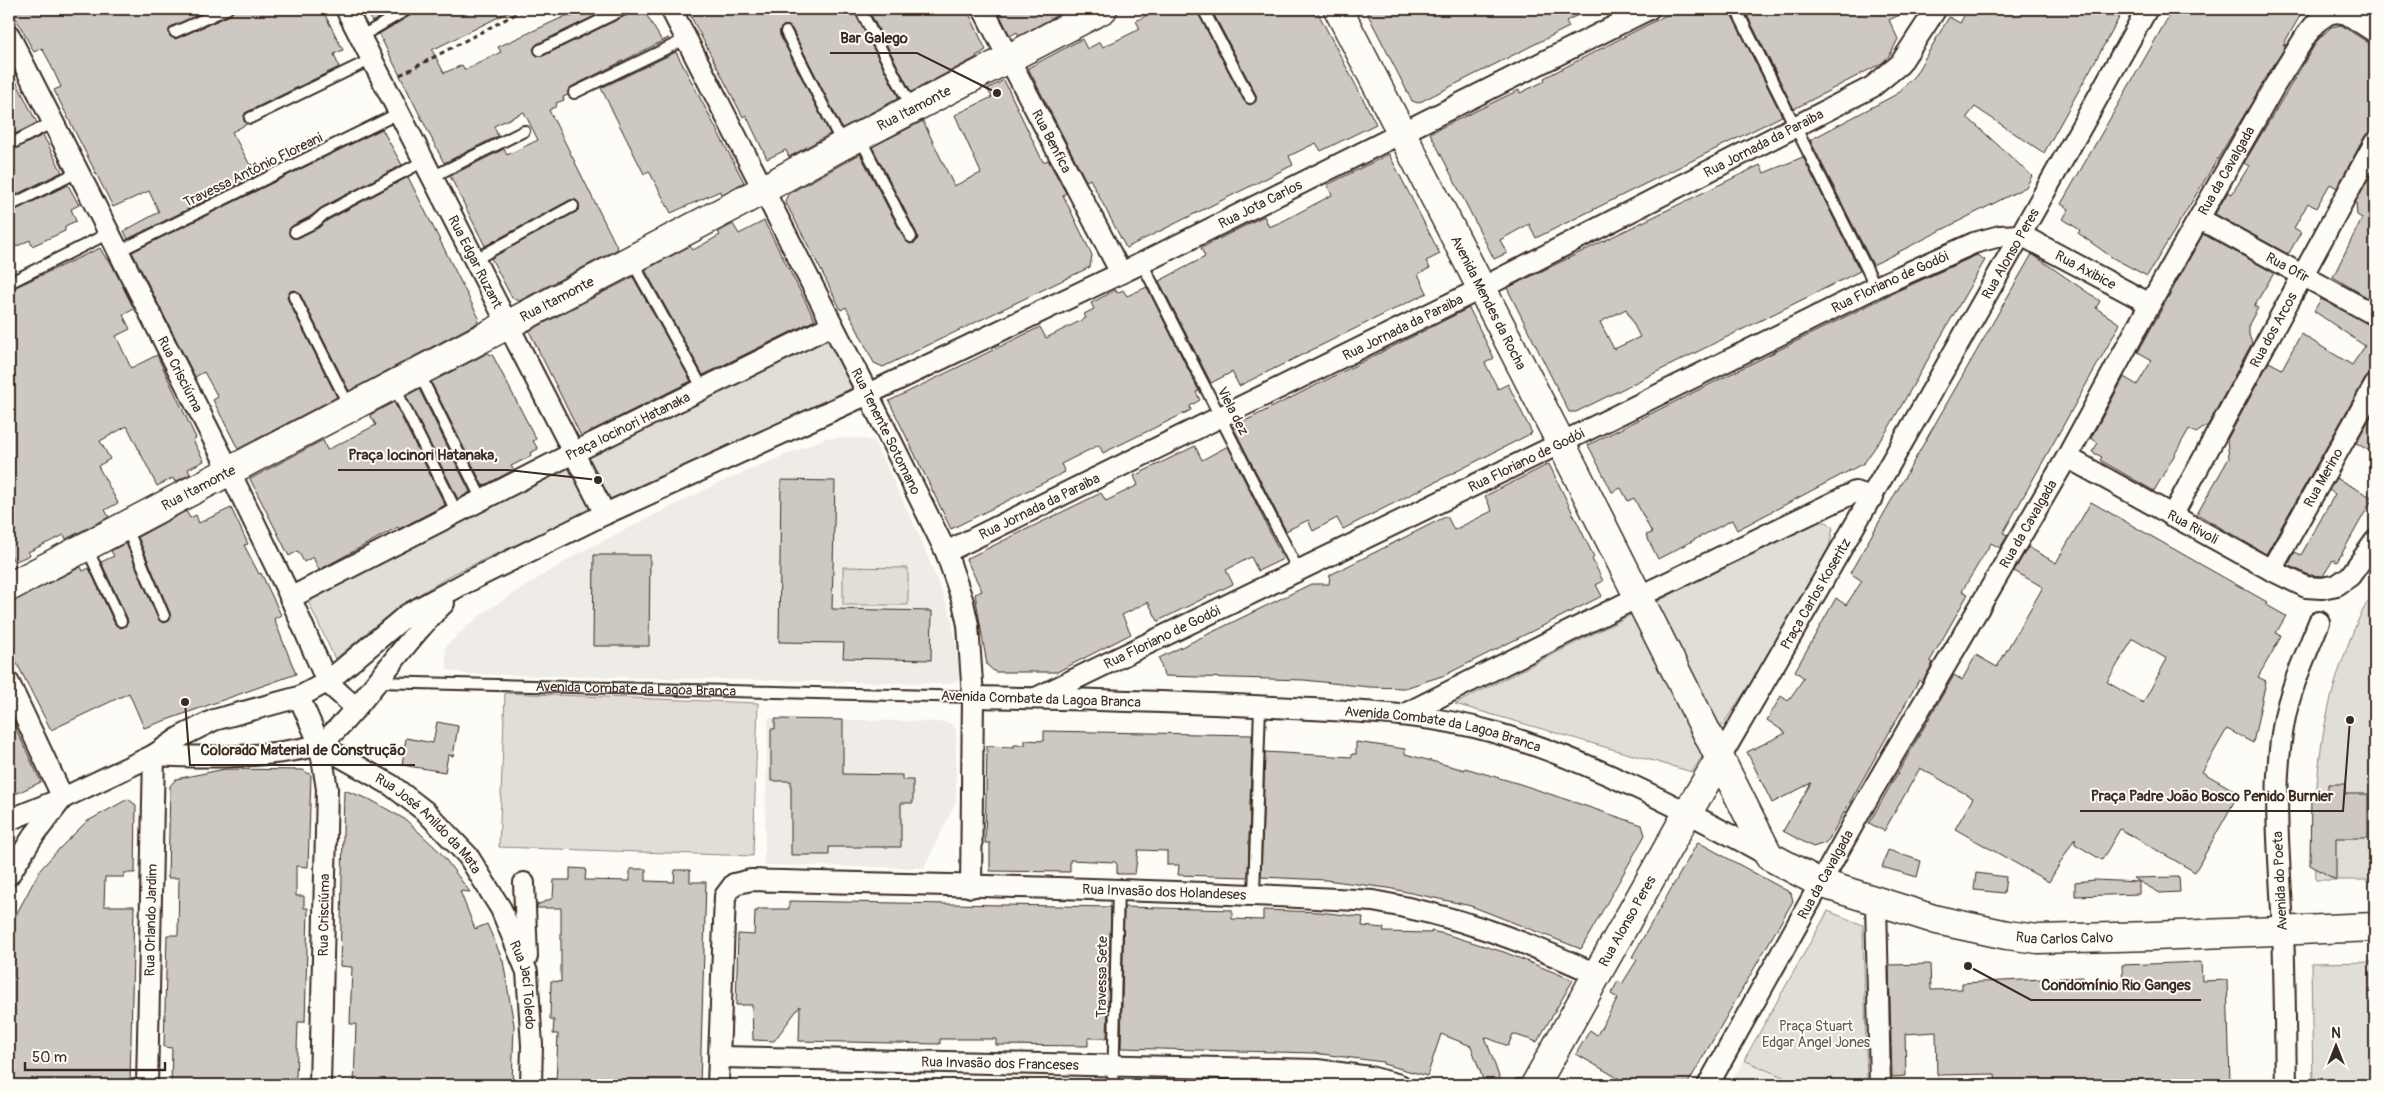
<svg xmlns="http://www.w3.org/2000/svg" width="2384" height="1094" font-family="Pangolin,sans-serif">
<rect width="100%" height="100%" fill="#fdfcf7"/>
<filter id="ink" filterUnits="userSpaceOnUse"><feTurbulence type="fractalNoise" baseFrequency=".02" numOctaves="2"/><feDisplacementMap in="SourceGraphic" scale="10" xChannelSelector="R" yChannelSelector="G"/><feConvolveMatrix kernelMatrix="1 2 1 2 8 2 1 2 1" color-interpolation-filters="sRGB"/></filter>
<g filter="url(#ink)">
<g fill="#efece7">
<polygon points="826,438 858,438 874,441 917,530 952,618 959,669 958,680 947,684 469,674 447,670 445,647 462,631 484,612 577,554 716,484"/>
<polygon points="768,718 946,722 954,725 956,730 956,802 924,868 764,865"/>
<polygon points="1744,1060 1801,1085 1729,1085"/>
</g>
<g fill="#e1ded7" stroke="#8e847a">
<polygon points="827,338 852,388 455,573 398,607 335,659 307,599"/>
<polygon points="1819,522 1827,522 1833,528 1829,547 1780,638 1692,772 1455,704 1810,524"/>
<polygon points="843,567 908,568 908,605 843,605"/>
<path d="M2375 591V880H2316C2313 800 2317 729 2345 653 2353 631 2361 610 2375 591Z"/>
<polygon points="505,693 758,703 753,856 499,847"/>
<polygon points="1828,911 1863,925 1867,1085 1801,1085 1744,1060"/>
<polygon points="2375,962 2375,1085 2313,1085 2311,963"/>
</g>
<g fill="#cdc8c2" stroke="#3b2a1e" fill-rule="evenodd">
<polygon points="11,9 211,9 170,28 169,35 175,39 230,15 234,9 322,9 343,50 334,54 339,67 245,113 244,121 247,124 232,132 250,165 252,164 257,175 128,239 124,231 159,212 149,191 113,207 54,90 61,87 49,61 42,48 34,52"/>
<polygon points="366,9 395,9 372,22"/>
<polygon points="415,9 515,9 432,50 444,73 462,65 465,70 501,52 498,47 570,14 571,17 587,9 609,9 537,44 533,49 536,55 543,56 627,15 631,9 643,9 662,41 669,38 571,87 568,95 563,97 564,100 556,103 557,106 549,110 618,249 519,301 512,298 491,258 576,212 579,209 579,203 576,200 570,200 485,246 450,176 504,149 507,155 538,140 524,112 494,126 498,136 444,163 379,34 411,15"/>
<polygon points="687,9 853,9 899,98 842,128 792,29 789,26 783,26 780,29 780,35 830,134 789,157 786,150 767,159 746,115 743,117"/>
<polygon points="868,9 967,9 986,50 976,56 977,57 911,92"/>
<polygon points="997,9 1064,9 1065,11 1019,36 1017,32 1010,36"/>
<polygon points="1146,9 1196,9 1244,101 1250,105 1256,101 1256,95 1211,9 1316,9 1376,124 1321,151 1316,143 1289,156 1293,165 1126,248 1090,179 1086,181 1028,68 1082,39 1087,49 1100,42 1103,47 1140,29 1136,21 1149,14"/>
<polygon points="1365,9 1590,9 1566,21 1569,27 1418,103 1412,101"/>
<polygon points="1678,9 1729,9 1782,116 1536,238 1529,224 1500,240 1507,253 1494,259 1430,133 1519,90 1520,93 1545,81 1544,78"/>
<polygon points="1744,9 1912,9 1889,20 1898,39 1890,55 1882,63 1794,109"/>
<polygon points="1968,9 2124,9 2044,153 1975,107 1967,117 2032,176 2026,187 1873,265 1810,140 1897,94 1915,75 1949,17 1960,23"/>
<polygon points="2173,9 2304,9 2283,45 2287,44 2147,276 2113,258 2078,233 2080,230 2063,219 2069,209 2061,204"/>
<polygon points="2341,25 2375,47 2375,130 2369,132 2365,136 2337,188 2330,184 2316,208 2308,203 2294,228 2301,232 2289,253 2286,253 2215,214 2228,192 2232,194 2249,166 2244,163 2317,41 2331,27"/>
<polygon points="676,52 744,182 721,195 720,191 671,213 649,171 644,174 601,88"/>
<polygon points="9,67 37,123 9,137"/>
<polygon points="1004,80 1043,162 1048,160 1066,193 1063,195 1092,255 1090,267 883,367 874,363 846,307 841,310 825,278 785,201 788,194 860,154 905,240 910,244 915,243 918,238 917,234 872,147 923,121 954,186 981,173 955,115 992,97 987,89"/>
<polygon points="382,129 402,165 321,208 311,216 292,226 289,235 292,238 298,238 318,228 328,220 408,177 479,318 477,323 349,391 300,294 295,290 290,291 287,296 288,300 337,397 238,449 213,400 218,397 204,372 195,377 132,252"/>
<polygon points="43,135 62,172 9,198 9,152"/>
<polygon points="1389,154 1440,254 1426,261 1430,268 1418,274 1427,293 1239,386 1232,372 1211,383 1159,281 1205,257 1201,248 1264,216 1269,227 1283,221 1332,195 1327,185"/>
<path d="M1803 157 1860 271 1576 412H1569L1507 288 1760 165 1764 173ZM1626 309 1640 337 1614 349 1600 322Z"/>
<polygon points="2375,166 2375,302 2333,277 2362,218 2357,215 2356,201"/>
<polygon points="68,185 79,205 71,209 76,221 65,226 65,231 32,246 30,240 9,250 9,213"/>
<polygon points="764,221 815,320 703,375 645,270 690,246 693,250 720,235 718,232 733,224 739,234"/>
<polygon points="2203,234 2274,273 2254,306 2258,308 2249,324 2249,335 2252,343 2208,425 2196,433 2189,429 2154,491 2100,460 2102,457 2092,452 2098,443 2091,438 2124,377 2137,385 2152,360 2138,352"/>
<polygon points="100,248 107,260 109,259 134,309 123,315 130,329 116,336 131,368 157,355 196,438 193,440 204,461 188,469 190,474 175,482 173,478 157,486 127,426 100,441 110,459 98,466 118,503 105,510 109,517 66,539 64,535 28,552 30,555 14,562 9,551 9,290"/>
<polygon points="2032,254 2100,301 2096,308 2120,324 2003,533 2008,535 2000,548 1991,543 1962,591 1968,594 1930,661 1933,663 1922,682 1919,680 1829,839 1825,843 1813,847 1783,831 1811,783 1772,803 1747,752 1786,733 1767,720 1781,696 1788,701 1804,678 1795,671 1836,598 1846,605 1862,581 1850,573"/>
<polygon points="1977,255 1985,260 1888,429 1864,463 1737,530 1732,520 1658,559 1646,535 1652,533 1634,498 1628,501 1621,488 1612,492 1588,445 1895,292"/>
<polygon points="633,277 691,381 581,436 529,331"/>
<polygon points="1147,287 1199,391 1196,392 1200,400 1190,406 1191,410 1103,453 1099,445 1061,464 1065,472 951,529 889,401 1040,327 1046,338 1086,318 1084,314 1094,309 1091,303 1116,290 1117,293 1123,290 1127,296"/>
<polygon points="2321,299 2375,327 2375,373 2365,379 2266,554 2197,514 2229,458 2227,440 2269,362 2282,369 2301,334 2352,365 2365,346 2314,311"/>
<polygon points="1469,308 1494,358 1485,363 1498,389 1508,384 1532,433 1343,529 1337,518 1313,531 1308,520 1286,531 1233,427"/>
<polygon points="488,353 493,356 536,439 533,441 538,449 530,453 531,456 511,466 514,470 483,486 431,382"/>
<polygon points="419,389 470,492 458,499 406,396"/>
<polygon points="394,402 445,505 399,529 398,527 319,570 313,557 304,562 298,551 289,556 250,479 323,440 327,450 376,425 370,415"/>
<polygon points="2375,409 2375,454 2356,443"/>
<polygon points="1195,446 1202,460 1228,446 1283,559 1258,571 1251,557 1226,570 1233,584 1158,621 1148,602 1122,615 1131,634 1057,672 995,672 987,665 975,594 982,591 966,559 1101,493 1106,501 1138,485 1134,476"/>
<polygon points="1549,464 1594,557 1592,559 1603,581 1596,585 1602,596 1445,675 1405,688 1369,687 1304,680 1164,676 1159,658 1311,584 1329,584 1330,575 1447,516 1454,530 1492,511 1485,496"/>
<polygon points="2336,478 2373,498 2337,562 2333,560 2323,576 2309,575 2288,565 2295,552 2301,555 2335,494 2329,490"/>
<polygon points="781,480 835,481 832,609 932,611 931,660 843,658 844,643 779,642"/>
<path d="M2091 502 2267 602 2265 604 2286 616 2276 633 2281 635 2278 642 2258 677 2266 681 2253 743 2227 729 2202 772 2239 793 2195 872 2120 829 2102 860 2075 844V838L2049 882 1955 829 1973 798 1920 768 1884 831 1869 823 1954 675 1962 680 1976 655 1997 667 2043 587 2014 571 2028 547 2056 563ZM2133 639 2167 659 2143 703 2107 682Z"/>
<polygon points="231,508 248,544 244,545 259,574 261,573 281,615 274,619 296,674 144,728 129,693 51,730 9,648 9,603 81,567 83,571 89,568 115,624 120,628 124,627 128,622 127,618 101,562 114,556 111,551 126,543 158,619 163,623 167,622 171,617 170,613 138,537 186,511 190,518 196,515 199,523"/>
<polygon points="594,555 650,555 649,646 593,646"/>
<polygon points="9,714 41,782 9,797"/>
<polygon points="775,719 843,720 843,774 902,775 902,780 913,780 913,803 901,803 901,847 829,847 829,855 791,855 791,781 771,781 771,729 775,729"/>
<polygon points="437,722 458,726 453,756 448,755 445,772 402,765 406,738 433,743"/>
<polygon points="1044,731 1252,735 1248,877 1178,875 1179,865 1167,865 1167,851 1138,850 1135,874 1117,874 1117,864 1115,862 1070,860 1070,872 990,871 990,843 985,843 987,746 1014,747 1014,745 1025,745 1025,740 1044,741"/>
<polygon points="1356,742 1405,749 1405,754 1465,770 1465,768 1520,784 1642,825 1645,835 1581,949 1471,906 1430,897 1388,888 1326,880 1261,877 1265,752 1352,757 1352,754 1356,754"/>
<polygon points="225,769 303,770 311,775 308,867 296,866 296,896 304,896 304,908 308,908 305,1022 298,1022 296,1078 290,1078 290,1085 171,1085 172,1048 164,1047 167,935 178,935 179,878 168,878 170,786 176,779"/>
<polygon points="2328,784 2345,784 2345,794 2368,794 2368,838 2336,838 2336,880 2310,865 2311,793 2328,793"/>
<polygon points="344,790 371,800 406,820 440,852 470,892 460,891 475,929 487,924 503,961 514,1025 512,1085 354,1085 356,1024 350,1024 352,967 340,966"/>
<polygon points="128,799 136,805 135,873 124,873 124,877 105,877 104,906 134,906 130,1085 9,1085 9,986 11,987 13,957 9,957 9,928 40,870 59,849 86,822"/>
<polygon points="1698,842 1791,893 1793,901 1687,1085 1630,1085 1576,1054 1590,1030 1597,1035 1618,998 1611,994 1618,981 1622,984 1637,960 1632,957"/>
<polygon points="1888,850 1921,861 1917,877 1882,867"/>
<polygon points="570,868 586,869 585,880 630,881 630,869 646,869 646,881 674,882 675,870 690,870 690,882 706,882 700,1085 556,1085 558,1034 553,1034 554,1020 550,1020 551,981 561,982 561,908 537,908 537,905 553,898 554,880 570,880"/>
<polygon points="1976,873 2006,877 2004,893 1974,890"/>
<polygon points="2179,877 2180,892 2160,893 2133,878"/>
<polygon points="2095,880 2139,882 2139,894 2075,896 2075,882"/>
<polygon points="789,901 1111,907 1107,1038 1088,1038 1088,1046 996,1045 996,1039 940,1039 940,1044 799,1041 800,1006 774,1041 753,1040 752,1005 736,1005 738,934 754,935 755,911 758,911 758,909 789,909"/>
<polygon points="1124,907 1232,910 1232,919 1263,920 1263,910 1319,912 1363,917 1362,926 1384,928 1383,932 1431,933 1431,931 1445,934 1504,952 1573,980 1537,1042 1513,1034 1508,1046 1485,1037 1502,1085 1485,1085 1471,1046 1441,1034 1427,1076 1383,1064 1383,1062 1314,1053 1121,1048"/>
<polygon points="2201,962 2202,981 2227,980 2230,1082 2195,1083 2195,1085 1996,1085 1995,1074 1937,1075 1936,1032 1905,1034 1906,1076 1892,1077 1889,965 1930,964 1931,990 1962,989 1962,983 2083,977 2084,984 2123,983 2122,965"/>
</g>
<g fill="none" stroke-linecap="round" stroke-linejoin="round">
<defs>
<g id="lane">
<polyline points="860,9 912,108"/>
<polyline points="1203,9 1250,98"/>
<polyline points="1736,9 1876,287"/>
<polyline points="175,32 227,9"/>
<polyline points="786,32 843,145"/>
<polyline points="360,37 408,9"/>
<polyline points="540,50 624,9"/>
<polyline points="574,93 686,39"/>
<polyline points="250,118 372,59"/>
<polyline points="860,138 911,237"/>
<polyline points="9,145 53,122"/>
<polyline points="432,177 524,131"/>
<polyline points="9,206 78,172"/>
<polyline points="295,232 315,222 324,214 424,161"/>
<polyline points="119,251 399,113"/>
<polyline points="474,260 573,206"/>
<polyline points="632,261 703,389"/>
<polyline points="1142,263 1299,572"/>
<polyline points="9,283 109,233"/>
<polyline points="294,297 349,406"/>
<polyline points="419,373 482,500"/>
<polyline points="394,386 457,513"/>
<polyline points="126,526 164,616"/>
<polyline points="86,546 121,621"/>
<path id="s1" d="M377 682 973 697"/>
<polyline points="1254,894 1260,706"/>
<polyline points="1113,1085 1118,888"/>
<polyline points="1518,1085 1524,1085"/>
</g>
<g id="street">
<path id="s2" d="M346 9 605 514"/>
<path id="s3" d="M671 9 868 394 946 552 963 602 968 625 973 697 971 887"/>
<path id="s4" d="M983 9 1121 273"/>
<path id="s5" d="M9 35 229 470 288 592 327 682 356 708"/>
<path id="s6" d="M2200 219 2375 315"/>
<path id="s7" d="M2067 457 2271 570 2306 587 2322 588 2337 585 2350 576 2375 541"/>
<path id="s8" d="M2172 516 2375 142"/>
<path id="s9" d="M946 552 1480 289 1872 87 1900 64 1936 9"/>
<path id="s10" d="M2271 570 2375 385"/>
<path id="s11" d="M290 598 573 453 832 325"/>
<polyline points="9,683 63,798"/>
<polyline points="299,697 320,745 327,789 320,1085"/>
<path id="s12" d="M973 697C1079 699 1186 702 1292 708 1360 712 1427 713 1493 732 1587 759 1683 809 1769 856"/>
<path id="s13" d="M1036 698 1561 443 1876 287 1974 243 2000 236 2021 235 2150 304"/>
<polyline points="1405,714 1638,597 1855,492 1873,497"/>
<path d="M320 745C367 704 398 647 444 603"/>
<path id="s14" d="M154 755C210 758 265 758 320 745L391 785 426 812 468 856 501 909 527 972 532 1045 531 1085"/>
<path id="s15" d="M1720 758C1865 509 2008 260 2147 9"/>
<path id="s16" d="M9 820 63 798 154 755 182 736 214 720 299 697 327 682 408 614 465 583 605 514 868 394 1142 263 1649 9"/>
<polyline points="9,875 32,838 62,799"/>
<polyline points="524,883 527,957"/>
<polyline points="1876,902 1880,1085"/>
<path id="s17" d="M719 1057 1317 1070 1370 1077 1400 1085"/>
<path id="s18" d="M147 1085 154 755"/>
<path id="s19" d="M718 1085 725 896 734 884 751 880C959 886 1166 889 1373 901 1455 915 1522 940 1598 975"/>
<path id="s20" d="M1708 1085 1865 803 2067 457 2150 304 2275 85 2307 34 2318 21 2328 14 2336 12 2347 14 2375 32"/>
<path d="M2286 1085C2285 1034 2285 982 2283 930 2280 860 2271 792 2284 722 2290 688 2306 655 2319 622"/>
</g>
<g id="secondary">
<path id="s21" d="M1338 9 1561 443 1769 856 1820 883 1937 920 2007 935 2038 939 2153 936 2375 927"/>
<path id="s22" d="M9 587 741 202 843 145 1103 9"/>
<path id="s23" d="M1535 1085 1688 812 1720 758"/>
</g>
</defs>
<use href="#lane" stroke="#3b2a1e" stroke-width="14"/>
<use href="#street" stroke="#3b2a1e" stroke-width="24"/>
<use href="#secondary" stroke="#3b2a1e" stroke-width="31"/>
<polyline stroke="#3b2a1e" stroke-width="3" stroke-dasharray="5 4" stroke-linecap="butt" points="400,75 525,9"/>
<use href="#lane" stroke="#fdfcf7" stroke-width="10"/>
<use href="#street" stroke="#fdfcf7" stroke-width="20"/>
<use href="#secondary" stroke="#fdfcf7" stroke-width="28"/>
</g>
</g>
<g text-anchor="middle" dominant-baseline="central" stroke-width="4" stroke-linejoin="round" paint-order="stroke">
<g font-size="14" fill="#3b2a1e" stroke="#fdfcf7">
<text stroke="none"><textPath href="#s22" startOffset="1024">Rua Itamonte</textPath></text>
<text stroke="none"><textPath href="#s4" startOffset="149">Rua Benfica</textPath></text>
<text stroke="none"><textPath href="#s9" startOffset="914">Rua Jornada da Paraiba</textPath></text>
<text transform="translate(253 170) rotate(-26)">Travessa Antônio Floreani</text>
<text stroke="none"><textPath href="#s20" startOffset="1051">Rua da Cavalgada</textPath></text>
<text stroke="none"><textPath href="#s16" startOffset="1400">Rua Jota Carlos</textPath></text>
<text stroke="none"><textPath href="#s15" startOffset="582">Rua Alonso Peres</textPath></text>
<text stroke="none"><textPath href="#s2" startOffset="284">Rua Edgar Ruzant</textPath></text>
<text stroke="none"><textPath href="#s6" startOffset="100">Rua Ofir</textPath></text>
<text stroke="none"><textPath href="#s13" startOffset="1164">Rua Axibice</textPath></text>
<text stroke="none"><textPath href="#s13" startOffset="950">Rua Floriano de Godói</textPath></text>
<text stroke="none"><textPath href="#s22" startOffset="619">Rua Itamonte</textPath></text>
<text stroke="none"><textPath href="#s21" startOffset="330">Avenida Mendes da Rocha</textPath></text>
<text stroke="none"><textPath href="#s9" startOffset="509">Rua Jornada da Paraiba</textPath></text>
<text stroke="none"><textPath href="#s8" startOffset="212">Rua dos Arcos</textPath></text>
<text stroke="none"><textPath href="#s5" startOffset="380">Rua Crisciúma</textPath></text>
<text transform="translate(1233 411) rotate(63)">Viela dez</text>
<text stroke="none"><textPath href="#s11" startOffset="379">Praça Iocinori Hatanaka</textPath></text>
<text stroke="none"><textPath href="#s3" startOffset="474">Rua Tenente Sotomano</textPath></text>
<text stroke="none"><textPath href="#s13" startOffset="545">Rua Floriano de Godói</textPath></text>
<text stroke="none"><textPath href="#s10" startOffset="106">Rua Merino</textPath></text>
<text stroke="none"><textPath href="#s22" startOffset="214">Rua Itamonte</textPath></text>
<text stroke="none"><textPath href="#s9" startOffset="104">Rua Jornada da Paraiba</textPath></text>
<text stroke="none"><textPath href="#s20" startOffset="646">Rua da Cavalgada</textPath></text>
<text stroke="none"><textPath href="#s7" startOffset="144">Rua Rivoli</textPath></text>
<text stroke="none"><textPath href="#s15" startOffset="190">Praça Carlos Koseritz</textPath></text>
<text stroke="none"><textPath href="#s13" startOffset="140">Rua Floriano de Godói</textPath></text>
<text stroke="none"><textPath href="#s1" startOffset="259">Avenida Combate da Lagoa Branca</textPath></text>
<text transform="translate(1041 699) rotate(2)">Avenida Combate da Lagoa Branca</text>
<text stroke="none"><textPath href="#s12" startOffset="472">Avenida Combate da Lagoa Branca</textPath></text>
<text stroke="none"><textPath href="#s14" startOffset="302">Rua José Anildo da Mata</textPath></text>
<text stroke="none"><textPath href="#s20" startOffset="241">Rua da Cavalgada</textPath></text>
<text transform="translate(2280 881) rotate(-93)">Avenida do Poeta</text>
<text stroke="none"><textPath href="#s19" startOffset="635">Rua Invasão dos Holandeses</textPath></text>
<text transform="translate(324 915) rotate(-89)">Rua Crisciúma</text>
<text stroke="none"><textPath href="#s18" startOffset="165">Rua Orlando Jardim</textPath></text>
<text stroke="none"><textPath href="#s23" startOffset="188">Rua Alonso Peres</textPath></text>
<text stroke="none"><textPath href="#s21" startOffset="1260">Rua Carlos Calvo</textPath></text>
<text transform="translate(1102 977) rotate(-89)">Travessa Sete</text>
<text stroke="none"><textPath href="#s14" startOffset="496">Rua Jací Toledo</textPath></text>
<text stroke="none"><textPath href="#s17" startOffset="281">Rua Invasão dos Franceses</textPath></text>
</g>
<g font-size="14" fill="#64574c" stroke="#fdfcf7">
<text x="1816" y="1026">Praça Stuart<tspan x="1816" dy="16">Edgar Angel Jones</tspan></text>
</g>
</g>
<path fill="none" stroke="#3b2a1e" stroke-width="2" d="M997 93L917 53H830M598 480L507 470H338M185 702L190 765H415M2350 720L2343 811H2080M1968 966L2031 1000H2201"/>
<g fill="#3b2a1e" stroke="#fdfcf7" stroke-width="2">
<circle cx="997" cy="93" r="5"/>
<circle cx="598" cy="480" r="5"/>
<circle cx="185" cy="702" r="5"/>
<circle cx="2350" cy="720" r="5"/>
<circle cx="1968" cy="966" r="5"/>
</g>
<g font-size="15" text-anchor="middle" font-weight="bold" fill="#3b2a1e" stroke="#fdfcf7" stroke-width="4" stroke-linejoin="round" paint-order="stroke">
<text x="874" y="43">Bar Galego</text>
<text x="423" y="460">Praça Iocinori Hatanaka,</text>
<text x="303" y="755">Colorado Material de Construção</text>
<text x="2212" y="801">Praça Padre João Bosco Penido Burnier</text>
<text x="2116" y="990">Condomínio Rio Ganges</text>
</g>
<rect width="2384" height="1094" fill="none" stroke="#fdfcf7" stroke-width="30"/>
<rect x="15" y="15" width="2354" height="1064" fill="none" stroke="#3b2a1e" stroke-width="2" filter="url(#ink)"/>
<g transform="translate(2336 1046)" stroke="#fdfcf7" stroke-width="4" paint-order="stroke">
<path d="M0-4L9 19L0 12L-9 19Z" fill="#3b2a1e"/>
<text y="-8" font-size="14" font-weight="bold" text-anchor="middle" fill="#3b2a1e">N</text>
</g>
<path d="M25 1062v8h140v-8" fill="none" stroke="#3b2a1e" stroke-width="2.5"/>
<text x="32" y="1062" font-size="15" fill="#3b2a1e" stroke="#fdfcf7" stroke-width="4" paint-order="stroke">50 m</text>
</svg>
